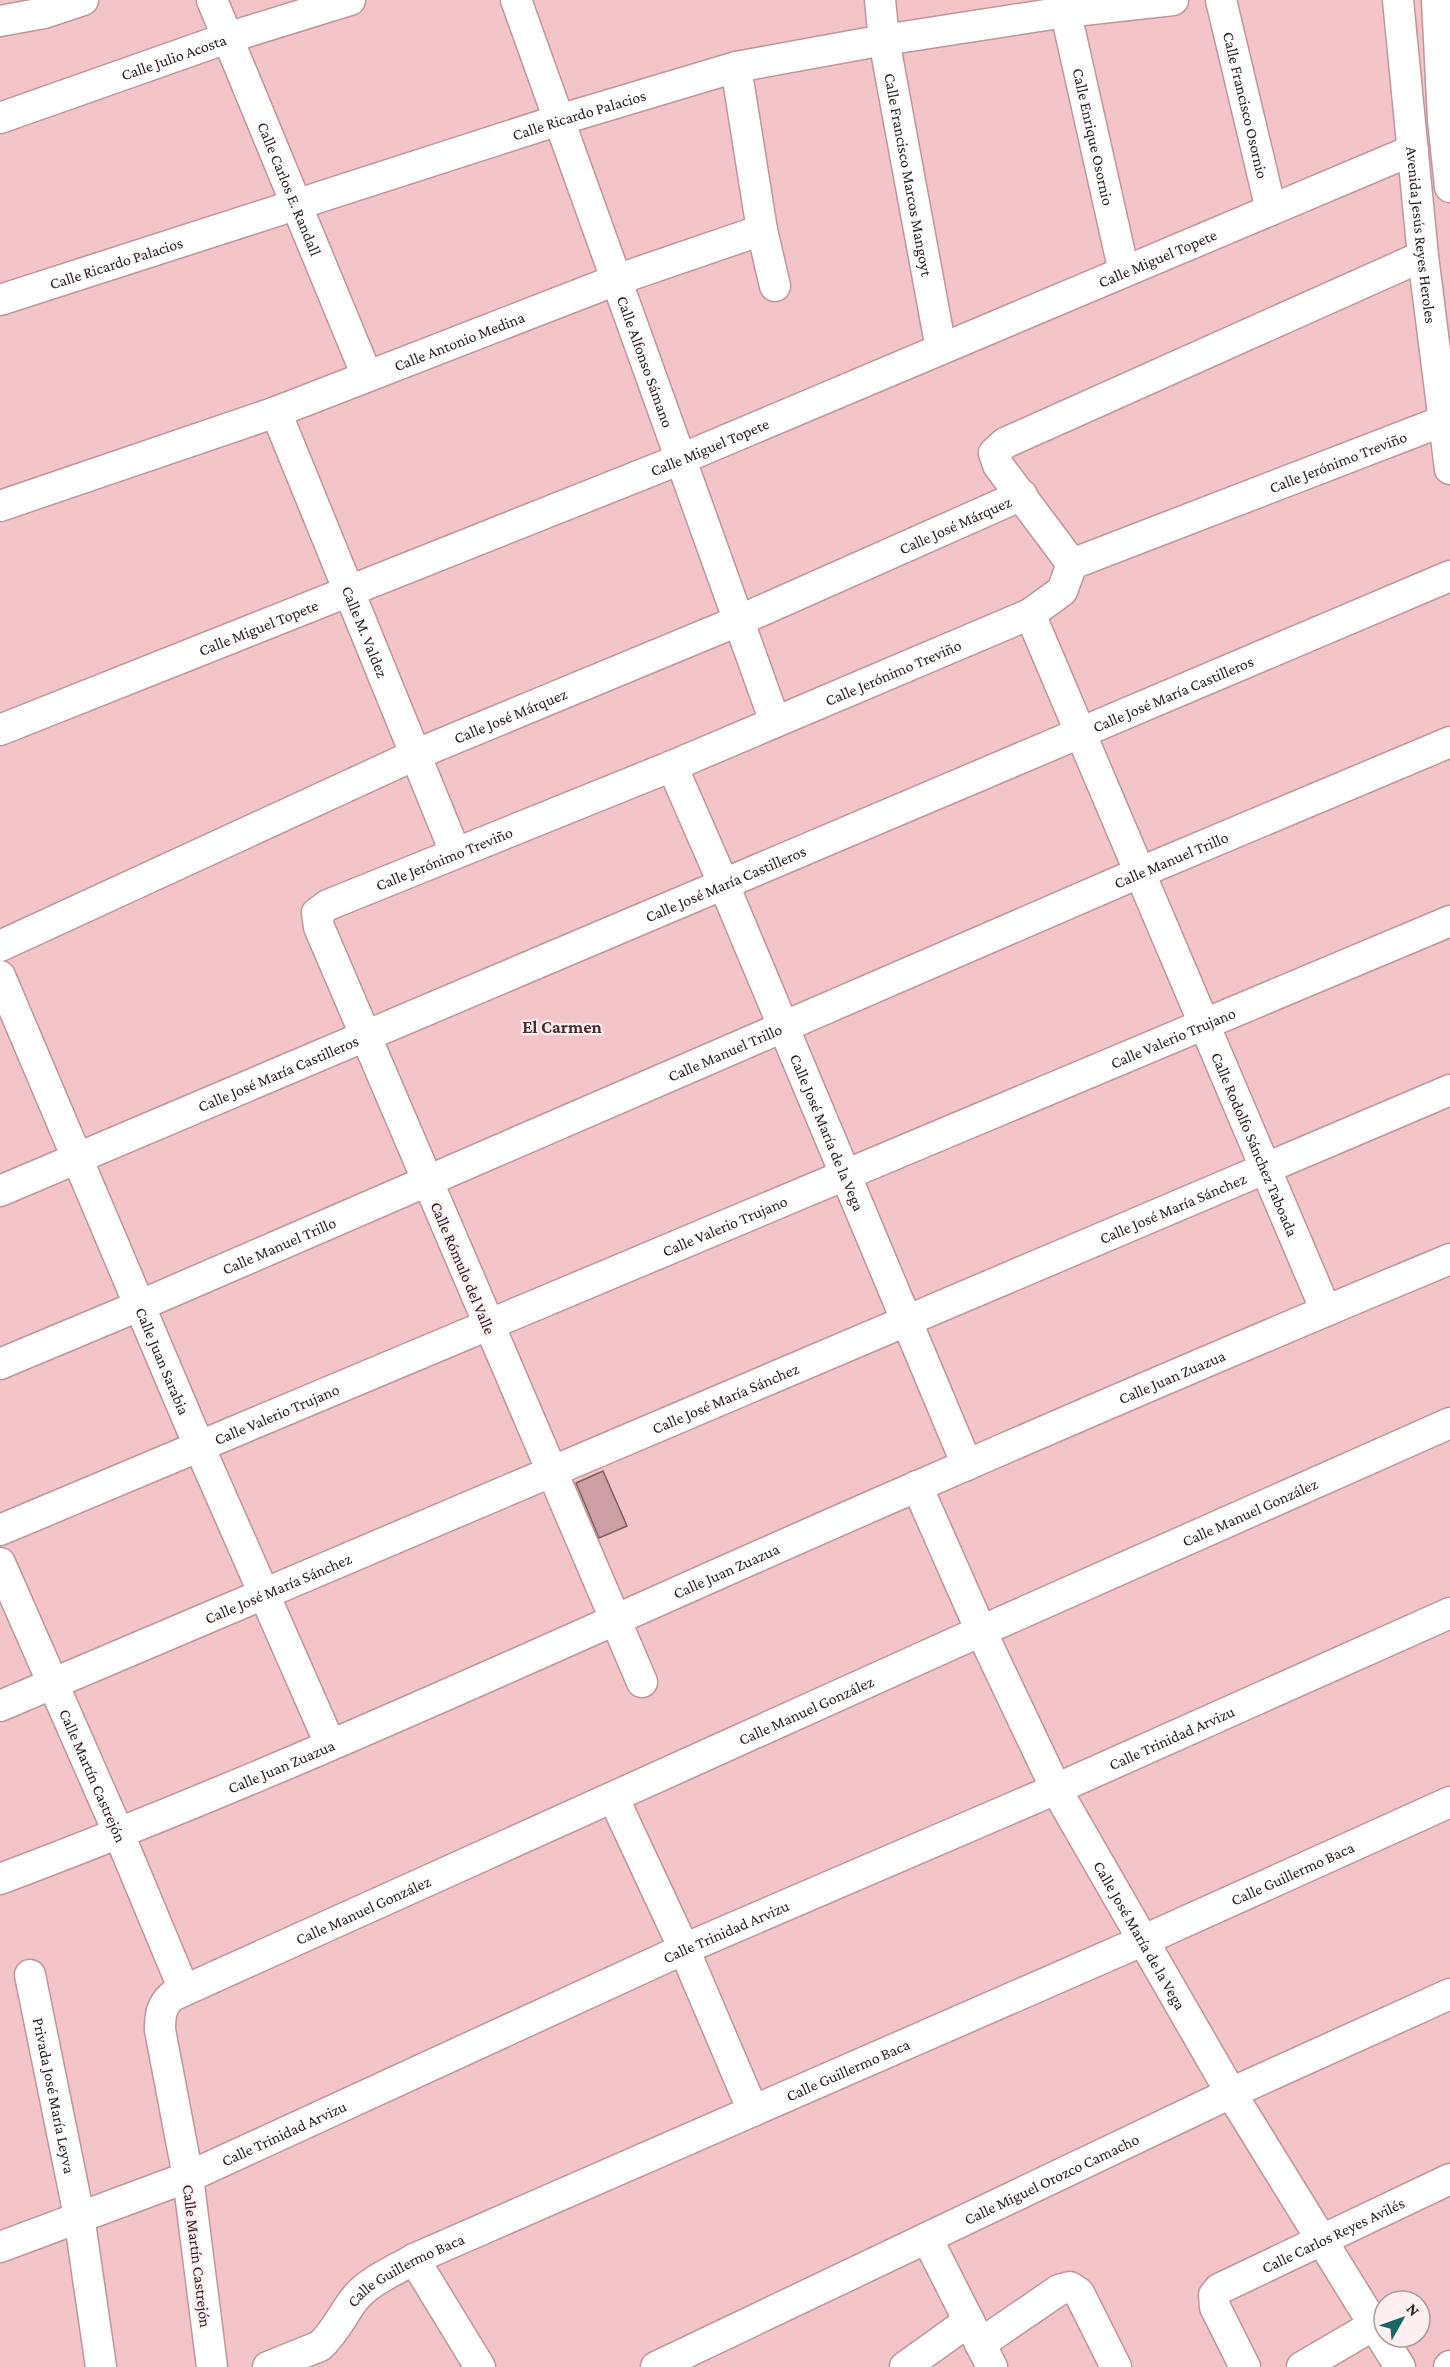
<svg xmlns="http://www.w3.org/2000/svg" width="1450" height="2367" font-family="'Crimson Pro',serif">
<rect width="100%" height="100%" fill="#f3c5c9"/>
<polygon fill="#cb9fa3" stroke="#835c5f" stroke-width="1.5" points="603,1471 627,1526 599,1538 576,1483"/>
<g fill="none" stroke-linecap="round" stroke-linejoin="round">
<defs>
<g id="minor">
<path id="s1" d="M212 0 367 376"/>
<path id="s2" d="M516 0 775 722"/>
<path id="s3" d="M880 0 884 40 941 349"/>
<path id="s4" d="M1063 0 1124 272"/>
<path id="s5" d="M1221 0 1271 210"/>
<path id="s6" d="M1398 0 1423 256 1450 469"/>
<polyline points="1437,0 1443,120 1450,187"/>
<polyline points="0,21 44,13 83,0"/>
<polyline points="736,67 762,230 775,286"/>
<path id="s7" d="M0 118 227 38 350 0"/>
<path id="s8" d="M0 300 559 120 736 67 884 40 1065 12 1173 0"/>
<path id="s9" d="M276 412 455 852"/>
<path id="s10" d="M0 506 276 412 616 280 762 230"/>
<polyline points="1072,564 998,465 994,453 1005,443 1423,256"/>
<path id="s11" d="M1030 614 1326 1311"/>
<path id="s12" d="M0 730 681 459 1413 150"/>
<path id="s13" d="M672 766 724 885 967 1465"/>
<path id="s14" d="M0 946 417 754 738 621 1022 495"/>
<path id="s15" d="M0 976 199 1446 330 1744"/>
<path id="s16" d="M0 1191 1450 576"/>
<path id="s17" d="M0 1364 141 1305 1141 872 1450 742"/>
<path id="s18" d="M917 1486 981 1631 1056 1789 1231 2093 1400 2367"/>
<path id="s19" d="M0 1530 1450 921"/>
<path id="s20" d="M0 1563 119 1834 184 1990"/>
<path id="s21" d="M642 1682 319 927 317 913 328 905 672 766 1030 614 1062 591 1072 564 1443 421 1450 422"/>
<path id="s22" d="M0 1706 1450 1090"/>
<polyline points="614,1799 684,1949 753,2111"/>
<path id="s23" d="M0 1879C312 1762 613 1618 918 1486 1095 1409 1272 1333 1450 1259"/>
<path id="s24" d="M30 1975 79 2216 101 2367"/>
<polyline points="927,2238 992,2367"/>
<path id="s25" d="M0 2247 188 2177 684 1949 1056 1789 1450 1613"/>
<polyline points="414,2259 480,2367"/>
<polyline points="980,2344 1059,2290 1070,2287 1079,2293 1116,2367"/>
<path id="s26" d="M212 2367 188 2177 160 2030C160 2015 161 2006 172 1996L981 1631 1450 1423"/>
<path id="s27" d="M268 2367 320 2346C336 2332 344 2311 357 2296 371 2280 396 2270 414 2259L1142 1941 1450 1802"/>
<path id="s28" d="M656 2367 1231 2093 1450 1994"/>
<polyline points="905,2367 969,2321"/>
<path id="s29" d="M1245 2367 1215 2307 1214 2295 1219 2289 1450 2179"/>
<polyline points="1302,2367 1374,2325"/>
<polyline points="1449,2367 1450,2366"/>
</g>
</defs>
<use href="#minor" stroke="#c09598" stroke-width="33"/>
<use href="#minor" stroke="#fff" stroke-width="30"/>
</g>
<g text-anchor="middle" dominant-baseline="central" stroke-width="4.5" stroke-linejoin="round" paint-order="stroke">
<g font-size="16" fill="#2b1a1c" stroke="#feeff0">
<text stroke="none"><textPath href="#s7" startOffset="184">Calle Julio Acosta</textPath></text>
<text stroke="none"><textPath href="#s5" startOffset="108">Calle Francisco Osornio</textPath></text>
<text stroke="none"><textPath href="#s8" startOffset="608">Calle Ricardo Palacios</textPath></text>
<text stroke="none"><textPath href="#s4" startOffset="140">Calle Enrique Osornio</textPath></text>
<text stroke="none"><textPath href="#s3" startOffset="177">Calle Francisco Marcos Mangoyt</textPath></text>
<text stroke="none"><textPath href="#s1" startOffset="204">Calle Carlos E. Randall</textPath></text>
<text stroke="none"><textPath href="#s6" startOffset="236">Avenida Jesús Reyes Heroles</textPath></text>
<text stroke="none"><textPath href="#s12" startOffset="1250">Calle Miguel Topete</textPath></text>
<text stroke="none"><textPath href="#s8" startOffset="122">Calle Ricardo Palacios</textPath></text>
<text stroke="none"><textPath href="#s10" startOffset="488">Calle Antonio Medina</textPath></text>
<text stroke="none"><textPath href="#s2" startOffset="384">Calle Alfonso Sámano</textPath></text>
<text stroke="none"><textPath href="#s12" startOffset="764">Calle Miguel Topete</textPath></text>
<text stroke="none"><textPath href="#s21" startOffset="1962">Calle Jerónimo Treviño</textPath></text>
<text stroke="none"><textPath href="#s14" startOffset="1044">Calle José Márquez</textPath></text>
<text stroke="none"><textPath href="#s12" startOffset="278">Calle Miguel Topete</textPath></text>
<text stroke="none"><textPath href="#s9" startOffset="237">Calle M. Valdez</textPath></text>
<text stroke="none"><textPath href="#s21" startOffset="1460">Calle Jerónimo Treviño</textPath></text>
<text stroke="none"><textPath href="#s16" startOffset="1274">Calle José María Castilleros</textPath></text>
<text stroke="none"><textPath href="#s14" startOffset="560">Calle José Márquez</textPath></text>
<text stroke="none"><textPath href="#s21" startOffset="974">Calle Jerónimo Treviño</textPath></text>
<text stroke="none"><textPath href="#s17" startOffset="1275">Calle Manuel Trillo</textPath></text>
<text stroke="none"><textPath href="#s16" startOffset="788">Calle José María Castilleros</textPath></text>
<text stroke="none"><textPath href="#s19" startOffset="1272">Calle Valerio Trujano</textPath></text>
<text stroke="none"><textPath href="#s17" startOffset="789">Calle Manuel Trillo</textPath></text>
<text stroke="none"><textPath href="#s16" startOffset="302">Calle José María Castilleros</textPath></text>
<text stroke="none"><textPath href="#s13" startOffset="398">Calle José María de la Vega</textPath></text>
<text stroke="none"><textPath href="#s11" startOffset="576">Calle Rodolfo Sánchez Taboada</textPath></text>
<text stroke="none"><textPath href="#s22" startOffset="1274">Calle José María Sánchez</textPath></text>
<text stroke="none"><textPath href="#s19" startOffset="786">Calle Valerio Trujano</textPath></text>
<text stroke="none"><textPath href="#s17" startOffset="303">Calle Manuel Trillo</textPath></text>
<text transform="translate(463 1268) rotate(67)">Calle Rómulo del Valle</text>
<text stroke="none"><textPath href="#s15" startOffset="418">Calle Juan Sarabia</textPath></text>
<text stroke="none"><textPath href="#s23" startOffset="1275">Calle Juan Zuazua</textPath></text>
<text stroke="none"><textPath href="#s22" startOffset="788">Calle José María Sánchez</textPath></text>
<text stroke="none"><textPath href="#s19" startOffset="300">Calle Valerio Trujano</textPath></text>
<text stroke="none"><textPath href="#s26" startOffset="1560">Calle Manuel González</textPath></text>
<text stroke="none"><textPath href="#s23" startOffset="789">Calle Juan Zuazua</textPath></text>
<text stroke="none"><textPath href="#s22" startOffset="302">Calle José María Sánchez</textPath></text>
<text stroke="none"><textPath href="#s26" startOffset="1074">Calle Manuel González</textPath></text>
<text stroke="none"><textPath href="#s25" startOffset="1278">Calle Trinidad Arvizu</textPath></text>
<text stroke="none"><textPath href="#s23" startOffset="303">Calle Juan Zuazua</textPath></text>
<text stroke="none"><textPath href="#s20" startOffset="232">Calle Martín Castrejón</textPath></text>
<text stroke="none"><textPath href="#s27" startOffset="1146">Calle Guillermo Baca</textPath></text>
<text stroke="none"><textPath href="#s26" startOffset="588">Calle Manuel González</textPath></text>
<text stroke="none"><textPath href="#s25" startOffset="792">Calle Trinidad Arvizu</textPath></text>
<text stroke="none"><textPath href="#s18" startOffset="502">Calle José María de la Vega</textPath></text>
<text stroke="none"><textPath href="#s27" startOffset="660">Calle Guillermo Baca</textPath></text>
<text stroke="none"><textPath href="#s24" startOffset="123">Privada José María Leyva</textPath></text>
<text stroke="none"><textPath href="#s25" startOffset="306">Calle Trinidad Arvizu</textPath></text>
<text stroke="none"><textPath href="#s28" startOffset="438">Calle Miguel Orozco Camacho</textPath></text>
<text stroke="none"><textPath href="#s29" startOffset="213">Calle Carlos Reyes Avilés</textPath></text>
<text transform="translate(197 2256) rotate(83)">Calle Martín Castrejón</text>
<text stroke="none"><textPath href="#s27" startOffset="174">Calle Guillermo Baca</textPath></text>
</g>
<g font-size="18" font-weight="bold" fill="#4d2a2e" stroke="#feeff0">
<text x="562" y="1027">El Carmen</text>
</g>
</g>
<g transform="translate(1402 2319) rotate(50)"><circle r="28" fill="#feeff0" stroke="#aa9a9b" stroke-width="1.5"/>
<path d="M0-4.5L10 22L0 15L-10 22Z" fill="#186665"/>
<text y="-9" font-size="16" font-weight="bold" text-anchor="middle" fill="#2b1a1c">N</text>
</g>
</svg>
